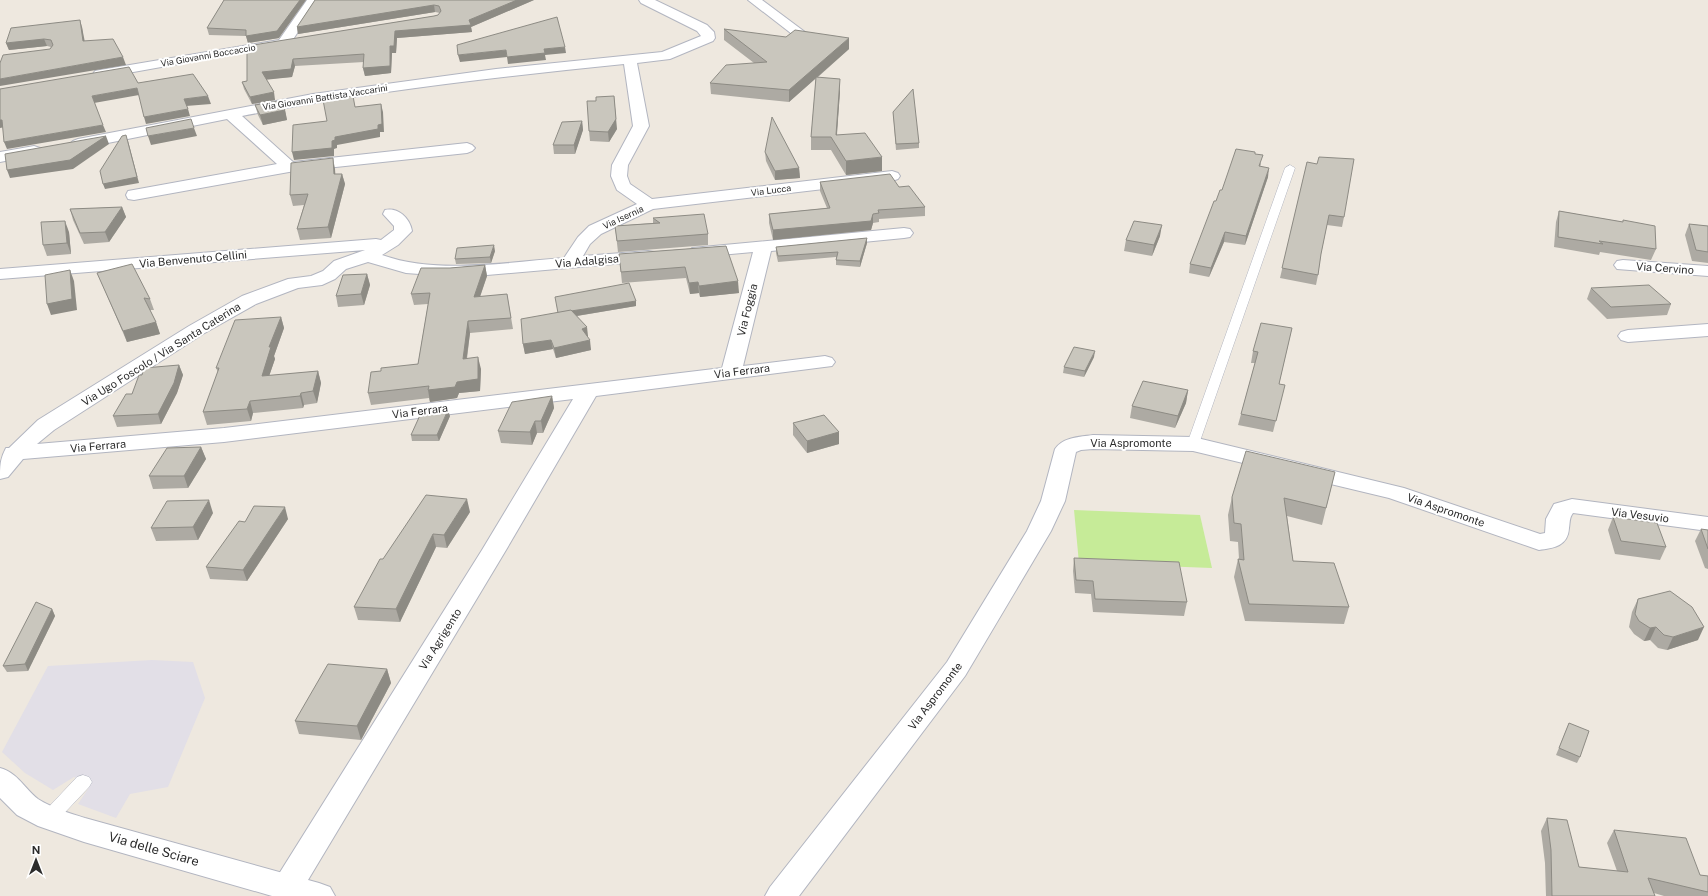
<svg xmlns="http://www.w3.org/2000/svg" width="1708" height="896" font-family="'Public Sans',sans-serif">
<rect width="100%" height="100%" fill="#eee8df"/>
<polygon fill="#e2dfe7" points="152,660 193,662 205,698 168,787 130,794 116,818 78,804 90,786 74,777 53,790 25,773 2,752 48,666"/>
<polygon fill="#c6eb98" points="1074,510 1200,515 1212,568 1079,563"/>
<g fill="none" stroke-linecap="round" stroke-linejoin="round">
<defs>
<g id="lane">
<polygon points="1290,165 1295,168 1199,444 1198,447 1188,447 1187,444 1285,168"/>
<polygon points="83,775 89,777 92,782 89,787 55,823 49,825 43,823 40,818 43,813 77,777"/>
</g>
<g id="street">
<polygon points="307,0 319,0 290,44 100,78 95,77 93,74 95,71 100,70 279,40"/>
<path d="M639 0H655L707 25 714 32 715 38 713 41 670 59 637 63 649 126 628 165 627 176 630 184 652 199 892 171 898 173 900 176 898 179 892 181 653 209 601 234 590 244 583 256 648 251 654 252 657 256 654 260 648 261 487 275 446 276 406 273 368 262 346 269 335 279 322 285 298 288 256 304 203 334 54 430 37 444 224 428 722 368 753 252 698 257 692 256 689 252 692 248 904 228 910 229 913 233 910 237 904 238 771 251 743 366 825 356 832 358 835 362 832 366 596 396 506 550 299 895H277L272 886 277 877 482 550 573 399 224 442 23 459 8 477 0 479C0 466 0 459 6 448H9L38 420 189 326 242 296 288 279 311 276 323 271 334 261 365 250 0 279V269L376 239 381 240 394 230V226L383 214 385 210C398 207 410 218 412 231L398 245 382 255C437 275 507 262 564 258L578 237 589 226 637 204 617 190 611 176 612 165 633 126 624 64C496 77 368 92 242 116L293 162 467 143 472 145 475 148 472 151 467 153 289 172 134 200 128 199 126 195 128 191 277 164 227 119 78 149 73 147 70 144 73 141 78 139 313 94 496 69 662 52 701 36 697 31 641 3Z"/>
<polygon points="748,0 762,0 813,38 811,41 801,41"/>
<polygon points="34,146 40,148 42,151 40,154 0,162 0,152"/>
<polygon points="1623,260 1708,266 1708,276 1617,269 1614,265 1617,261"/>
<polygon points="1708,324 1708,336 1628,342 1621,340 1618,336 1621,332 1628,330"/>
<path d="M1093 435 1193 437 1404 488 1540 534 1545 533 1546 519 1554 504 1572 499 1708 517V531L1573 513C1569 518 1570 523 1569 528 1568 546 1554 548 1539 550L1389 498 1193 451 1093 449 1081 450 1076 452 1065 501 1051 531 965 676 799 896H765L770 887 947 662 1027 531 1041 501 1055 449C1063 437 1080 437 1093 435Z"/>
</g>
<path id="secondary" d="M0 768C18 773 24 788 38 799 52 808 69 813 85 818L319 883 330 887 335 896H272L84 842 38 826 17 815 0 798Z"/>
</defs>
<use href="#lane" stroke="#b2b5c0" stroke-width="1"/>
<use href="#street" stroke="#b2b5c0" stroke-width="2"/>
<use href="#secondary" stroke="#b2b5c0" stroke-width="2"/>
<use href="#lane" fill="#fff" fill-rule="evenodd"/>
<use href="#street" fill="#fff" fill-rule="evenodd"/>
<use href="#secondary" fill="#fff" fill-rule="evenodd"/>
</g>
<g fill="#adaaa3">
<polygon points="224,0 279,38 248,43 246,36 209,35 207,28"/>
<polygon points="315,0 534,0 471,27 472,32 397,38 396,53 392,53 391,73 365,76 363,68 364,62 295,66 292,77 266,79 275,100 252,104 244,89 242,82 247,81 247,46 434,16 438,15 440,13 435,12 298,34 297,27"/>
<polygon points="82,27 84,41 126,65 50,49 51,47 47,46 9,50 6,43"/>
<polygon points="724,29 849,49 818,77 840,91 837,135 882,171 846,175 831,150 811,150 811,137 816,78 789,102 711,94 710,83 754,63 724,40"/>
<polygon points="255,105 285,110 287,120 263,125 258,115"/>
<polygon points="893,112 919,143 919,148 896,150"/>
<polygon points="582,121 583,130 575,154 554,154 553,145"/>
<polygon points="617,129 609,142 590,141 589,131"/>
<polygon points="765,152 799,168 800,178 775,180 766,161"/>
<polygon points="1255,154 1261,164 1260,167 1268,177 1245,245 1224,242 1209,277 1189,273 1190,264 1222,190"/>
<polygon points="1307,162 1344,217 1342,227 1327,225 1321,254 1318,275 1316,285 1280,278"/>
<polygon points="335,169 335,174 342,174 345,184 331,238 300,240 297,229 304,205 293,206 290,195"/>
<polygon points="820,182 899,187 925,207 925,216 879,219 879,222 873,223 871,230 773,240 769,223 769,214 827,208 820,191"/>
<polygon points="122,207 126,217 109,242 84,244 73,220 70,209"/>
<polygon points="1559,211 1623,222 1623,220 1656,249 1651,260 1600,252 1599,255 1554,247 1556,222"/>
<polygon points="653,218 708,234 708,245 618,252 615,226 653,223"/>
<polygon points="1689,224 1708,226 1708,263 1692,261 1685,235"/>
<polygon points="69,232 71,254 47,256 43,245"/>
<polygon points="1160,236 1152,256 1124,251 1126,240"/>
<polygon points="867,238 867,243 860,267 836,265 836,257 778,262 776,253 776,247"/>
<polygon points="726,246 739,293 700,297 699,293 690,294 686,278 622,283 619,254"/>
<polygon points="495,251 491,263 456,264 455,259"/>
<polygon points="485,265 487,276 480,297 507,294 513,329 470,333 467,359 481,369 480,391 459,393 457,398 430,402 429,398 371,405 368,393 381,371 418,364 428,304 414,305 411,294 450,268"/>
<polygon points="97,273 150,299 154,310 150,310 156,322 160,334 127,342 102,284"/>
<polygon points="367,274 370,285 364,305 338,307 336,296"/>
<polygon points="1591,288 1671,304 1667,315 1607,319 1587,299"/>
<polygon points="636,301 636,306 577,316 588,336 587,337 591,350 556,358 553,349 525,354 523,344 557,313"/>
<polygon points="281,317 284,328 274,356 275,359 269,376 318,371 321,383 317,403 304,405 303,408 253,413 251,421 207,425 203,412 218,372 216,368"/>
<polygon points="1292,328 1279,384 1282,396 1273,432 1238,425 1241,414 1255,363 1251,363 1253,351"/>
<polygon points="1094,357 1084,377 1063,373 1064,367"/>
<polygon points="179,365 183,375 177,393 161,424 117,427 113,416 132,394 142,375"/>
<polygon points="1188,390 1186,403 1175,428 1130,418 1132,406"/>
<polygon points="552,396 554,408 543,433 537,433 532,445 501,443 498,431"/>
<polygon points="450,416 439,441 412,441 411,435"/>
<polygon points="793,423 839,432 839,444 807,453 793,435"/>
<polygon points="201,447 206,459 188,488 153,489 149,476"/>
<polygon points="1335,472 1322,525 1287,516 1293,561 1349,607 1344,624 1245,621 1234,577 1238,559 1239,559 1238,542 1230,541 1228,515 1232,497"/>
<polygon points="470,512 447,548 436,547 400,622 358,620 354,607 383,559"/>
<polygon points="213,513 198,540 156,541 151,528"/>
<polygon points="1613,517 1666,547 1660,560 1615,554 1608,530"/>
<polygon points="288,519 247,581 210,579 206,567 245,522"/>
<polygon points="1701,529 1708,530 1708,569 1705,568 1695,541"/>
<polygon points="1074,558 1187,602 1184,616 1093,612 1091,594 1075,593 1073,571"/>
<polygon points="1638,599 1698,640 1667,650 1658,648 1650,640 1644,641 1634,634 1629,627 1632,612"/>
<polygon points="52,609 55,616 28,671 7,672 3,666"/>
<polygon points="387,669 391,683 361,740 299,734 295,721"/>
<polygon points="1569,723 1580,757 1577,763 1556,755"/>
<polygon points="1547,818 1579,867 1617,871 1607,843 1614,830 1700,875 1708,876 1708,896 1664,896 1654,893 1655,896 1546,896 1545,863 1541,831"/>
</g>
<g fill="#8d8b84">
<polygon points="300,0 306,0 279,38 248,43 246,36"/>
<polygon points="517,0 534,0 471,27 472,32 397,38 396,53 392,53 391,73 365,76 363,68 390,46 395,31 469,20"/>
<polygon points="434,5 435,12 298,34 297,27"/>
<polygon points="80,20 82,27 86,48 83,41"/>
<polygon points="849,38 849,49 789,102 789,90"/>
<polygon points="44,39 47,46 9,50 6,43"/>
<polygon points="565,47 566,53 545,55 546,60 508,64 507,57 544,49"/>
<polygon points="506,50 507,57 460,62 458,55"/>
<polygon points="123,57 126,65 0,86 0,79"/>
<polygon points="293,59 295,66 292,77 264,80 262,72"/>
<polygon points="840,79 840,91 836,145 836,135"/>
<polygon points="137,88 139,95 94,103 92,96"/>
<polygon points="274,92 275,100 252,104 250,97"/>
<polygon points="208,96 211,104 186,106 184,99"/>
<polygon points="614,96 617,129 609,142 608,132"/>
<polygon points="381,104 383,112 384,132 380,132 380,137 337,145 337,148 334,149 334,156 294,160 292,152 332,141 335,137 378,125"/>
<polygon points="188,109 190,116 146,124 144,117"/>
<polygon points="285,110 287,120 263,125 260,115"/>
<polygon points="0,120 2,120 5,127 0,128"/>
<polygon points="582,121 583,130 575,154 574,145"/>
<polygon points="103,125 106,132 7,149 4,142"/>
<polygon points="194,128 197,136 151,145 148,136"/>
<polygon points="106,136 109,144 73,169 10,178 7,170"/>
<polygon points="128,141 139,183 105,189 103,184"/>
<polygon points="882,157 882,171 846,175 846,161"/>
<polygon points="333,158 335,169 336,185 334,174"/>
<polygon points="799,168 800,178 775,180 775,171"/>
<polygon points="1269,168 1268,177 1245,245 1246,236"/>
<polygon points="342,174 345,184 331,238 328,227"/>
<polygon points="122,207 126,217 109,242 105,232"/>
<polygon points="873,214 873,223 871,230 773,240 773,230"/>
<polygon points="65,221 69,232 71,254 67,243"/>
<polygon points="1162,225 1160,236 1152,256 1154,245"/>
<polygon points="1225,232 1224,242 1209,277 1211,268"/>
<polygon points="867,238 867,243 860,267 860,261"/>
<polygon points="494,245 495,251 491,263 490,257"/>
<polygon points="485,265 487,276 476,308 474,297"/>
<polygon points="70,270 74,281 77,310 51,315 47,304"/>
<polygon points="367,274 370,285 364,305 361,294"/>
<polygon points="738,281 739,293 700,297 699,286"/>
<polygon points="698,282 699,293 690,294 689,283"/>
<polygon points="636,301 636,306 558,319 558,313"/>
<polygon points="281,317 284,328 274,356 275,359 265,388 262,376 269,347"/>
<polygon points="468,321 470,333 465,370 463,359"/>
<polygon points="156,322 160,334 127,342 123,331"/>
<polygon points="587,327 588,336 583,338 582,329"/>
<polygon points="551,340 553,349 525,354 523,344"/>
<polygon points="590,340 591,350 556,358 554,348"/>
<polygon points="1095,351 1094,357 1084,377 1085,371"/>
<polygon points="478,357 481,369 480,391 459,393 457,398 430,402 428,390 457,382"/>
<polygon points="179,365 183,375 177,393 161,424 158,414"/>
<polygon points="318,371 321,383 317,403 313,391"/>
<polygon points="1188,390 1186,403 1175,428 1178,416"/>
<polygon points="301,393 304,405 303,408 300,396"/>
<polygon points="552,396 554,408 543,433 541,421"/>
<polygon points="250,401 253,413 251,421 247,409"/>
<polygon points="448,410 450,416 439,441 437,435"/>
<polygon points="535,421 537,433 532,445 530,432"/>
<polygon points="839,432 839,444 807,453 807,441"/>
<polygon points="201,447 206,459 188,488 184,476"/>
<polygon points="467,499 470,512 447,548 444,535"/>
<polygon points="209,500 213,513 198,540 193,527"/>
<polygon points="285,507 288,519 247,581 243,570"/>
<polygon points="433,534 436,547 400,622 396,609"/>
<polygon points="52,609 55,616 28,671 25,664"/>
<polygon points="1656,627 1650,640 1644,641 1650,628"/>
<polygon points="1704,627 1698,640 1667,650 1673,637"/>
<polygon points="387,669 391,683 361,740 357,726"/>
</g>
<g fill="#c9c6bd" stroke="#8d8b84">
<polygon points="224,0 300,0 277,31 246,36 246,30 207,28"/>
<polygon points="315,0 517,0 469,20 471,25 395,31 394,46 390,46 390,66 363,68 364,54 293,59 291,69 262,72 274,92 250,97 242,82 247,81 247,46 434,16 438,15 441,11 439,6 434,5 297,27"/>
<polygon points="557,17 565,47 544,49 545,53 507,57 506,50 458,55 457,45"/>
<polygon points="80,20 83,41 113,39 123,57 0,79 0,63 3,55 50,49 53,45 51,40 44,39 6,43 11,28"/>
<polygon points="724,29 786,37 795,30 849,38 789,90 710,83 726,65 767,62"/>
<polygon points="129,67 138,83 193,74 208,96 184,99 188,109 144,117 137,88 92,96 103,125 4,142 2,120 0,120 0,89"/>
<polygon points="816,77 840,79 836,135 865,133 882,157 846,161 831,137 811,137"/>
<polygon points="913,89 919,143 896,144 893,112"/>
<polygon points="353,96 355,107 381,104 382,124 378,125 378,129 335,137 335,140 332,141 332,148 292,152 293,125 327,121 323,100"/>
<polygon points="614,96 616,119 608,132 589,131 587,101 596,101 596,97"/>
<polygon points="279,101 285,110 260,115 255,105"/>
<polygon points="772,117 799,168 775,171 765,152"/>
<polygon points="191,119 194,128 148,136 146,128"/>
<polygon points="582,121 574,145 553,145 562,122"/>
<polygon points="126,135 137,177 103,184 100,171 122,136"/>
<polygon points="106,136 70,160 7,170 5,154"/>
<polygon points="1236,149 1255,152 1255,154 1263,155 1259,166 1269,168 1246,236 1225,232 1211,268 1190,264 1214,201 1216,201 1220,190 1222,190"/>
<polygon points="1319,157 1354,159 1344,217 1329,215 1321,254 1318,275 1282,268 1307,162 1317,164"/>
<polygon points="333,158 334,174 342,174 328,227 297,229 308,194 290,195 291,163"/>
<polygon points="890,174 899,187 909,186 925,207 878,210 879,213 873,214 871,221 773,230 769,214 830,208 820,182"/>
<polygon points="122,207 105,232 80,233 70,209"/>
<polygon points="1559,211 1623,222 1623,220 1655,226 1656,249 1599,241 1603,244 1558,237"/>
<polygon points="704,214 708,234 617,241 615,226 660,223 653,218"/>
<polygon points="65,221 67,243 43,245 41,222"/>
<polygon points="1134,221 1162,225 1154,245 1126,240"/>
<polygon points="1689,224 1708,226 1708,252 1696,250"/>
<polygon points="867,238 860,261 836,260 838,252 778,256 776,247"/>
<polygon points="494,245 490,257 455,259 457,248"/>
<polygon points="726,246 738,281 699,286 698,282 689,283 685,267 621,272 619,254"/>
<polygon points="132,264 150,299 144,298 156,322 123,331 97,273"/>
<polygon points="485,265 474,297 507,294 511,318 468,321 463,359 478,357 478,379 457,382 455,387 428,390 429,386 368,393 371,372 381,371 381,368 418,364 430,293 411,294 421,268 450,268"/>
<polygon points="70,270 72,299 47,304 45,275"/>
<polygon points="367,274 361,294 336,296 343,275"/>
<polygon points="629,283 636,301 558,313 555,297"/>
<polygon points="1649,285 1671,304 1611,307 1591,288"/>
<polygon points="571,310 587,327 582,329 590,340 554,348 551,340 523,344 521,319"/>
<polygon points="281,317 269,347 271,347 262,376 318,371 313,391 301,393 300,396 250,401 247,409 203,412 219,368 216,368 235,320"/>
<polygon points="1261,323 1292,328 1279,384 1285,385 1276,421 1241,414 1258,352 1253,351"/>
<polygon points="1074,347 1095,351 1085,371 1064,367"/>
<polygon points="179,365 174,383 158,414 113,416 126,394 132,394 139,375 142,375 144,368"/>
<polygon points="1143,381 1188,390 1178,416 1132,406"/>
<polygon points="552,396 541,421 535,421 530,432 498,431 512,402"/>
<polygon points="448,410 437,435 411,435 421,413"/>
<polygon points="824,415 839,432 807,441 793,423"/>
<polygon points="201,447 184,476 149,476 167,448"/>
<polygon points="1246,451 1335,472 1326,508 1284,498 1293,561 1334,563 1349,607 1249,604 1238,559 1244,560 1241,524 1234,523 1232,497"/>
<polygon points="426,495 467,499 444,535 433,534 396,609 354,607 380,559 383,559"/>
<polygon points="209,500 193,527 151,528 167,501"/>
<polygon points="254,506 285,507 243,570 206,567 239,521 245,522"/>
<polygon points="1613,517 1657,523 1666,547 1621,541"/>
<polygon points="1701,529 1708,530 1708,549"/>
<polygon points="1074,558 1179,562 1187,602 1095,599 1093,581 1076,580"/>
<polygon points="1670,591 1692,607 1704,627 1673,637 1664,635 1656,627 1650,628 1639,621 1635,614 1638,599"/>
<polygon points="36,602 52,609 25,664 3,666"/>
<polygon points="328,664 387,669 357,726 295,721"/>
<polygon points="1569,723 1589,731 1580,757 1559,748"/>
<polygon points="1547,818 1567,820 1579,867 1628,872 1614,830 1686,838 1700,875 1708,876 1708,892 1648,878 1655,896 1552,896 1551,850"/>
</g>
<g text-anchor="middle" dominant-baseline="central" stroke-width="4" stroke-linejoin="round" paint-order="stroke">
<g font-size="9" fill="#2c2c2c" stroke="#fff">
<text transform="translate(208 55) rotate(-10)">Via Giovanni Boccaccio</text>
<text transform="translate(325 97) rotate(-9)">Via Giovanni Battista Vaccarini</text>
<text transform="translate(771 190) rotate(-7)">Via Lucca</text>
<text transform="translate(623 217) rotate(-25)">Via Isernia</text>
</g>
<g font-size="11" fill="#2c2c2c" stroke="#fff">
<text transform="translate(193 259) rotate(-5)">Via Benvenuto Cellini</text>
<text transform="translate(587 261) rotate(-5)">Via Adalgisa</text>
<text transform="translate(1665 268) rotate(4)">Via Cervino</text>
<text transform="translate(747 310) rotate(-76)">Via Foggia</text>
<text transform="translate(161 354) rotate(-32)">Via Ugo Foscolo / Via Santa Caterina</text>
<text transform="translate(742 371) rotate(-7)">Via Ferrara</text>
<text transform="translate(420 411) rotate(-7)">Via Ferrara</text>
<text x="1131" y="443">Via Aspromonte</text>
<text transform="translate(98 446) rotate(-5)">Via Ferrara</text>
<text transform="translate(1446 510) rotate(19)">Via Aspromonte</text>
<text transform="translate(1640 515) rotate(7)">Via Vesuvio</text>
<text transform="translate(440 639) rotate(-58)">Via Agrigento</text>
<text transform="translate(935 696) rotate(-53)">Via Aspromonte</text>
</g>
<g font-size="13" fill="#2c2c2c" stroke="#fff">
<text transform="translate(154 849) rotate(16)">Via delle Sciare</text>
</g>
</g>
<g transform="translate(36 860)" stroke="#ffffff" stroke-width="3" paint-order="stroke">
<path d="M0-3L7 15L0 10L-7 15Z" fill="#2c2c2c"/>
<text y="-6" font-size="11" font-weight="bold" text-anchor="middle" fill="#2c2c2c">N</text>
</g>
</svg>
